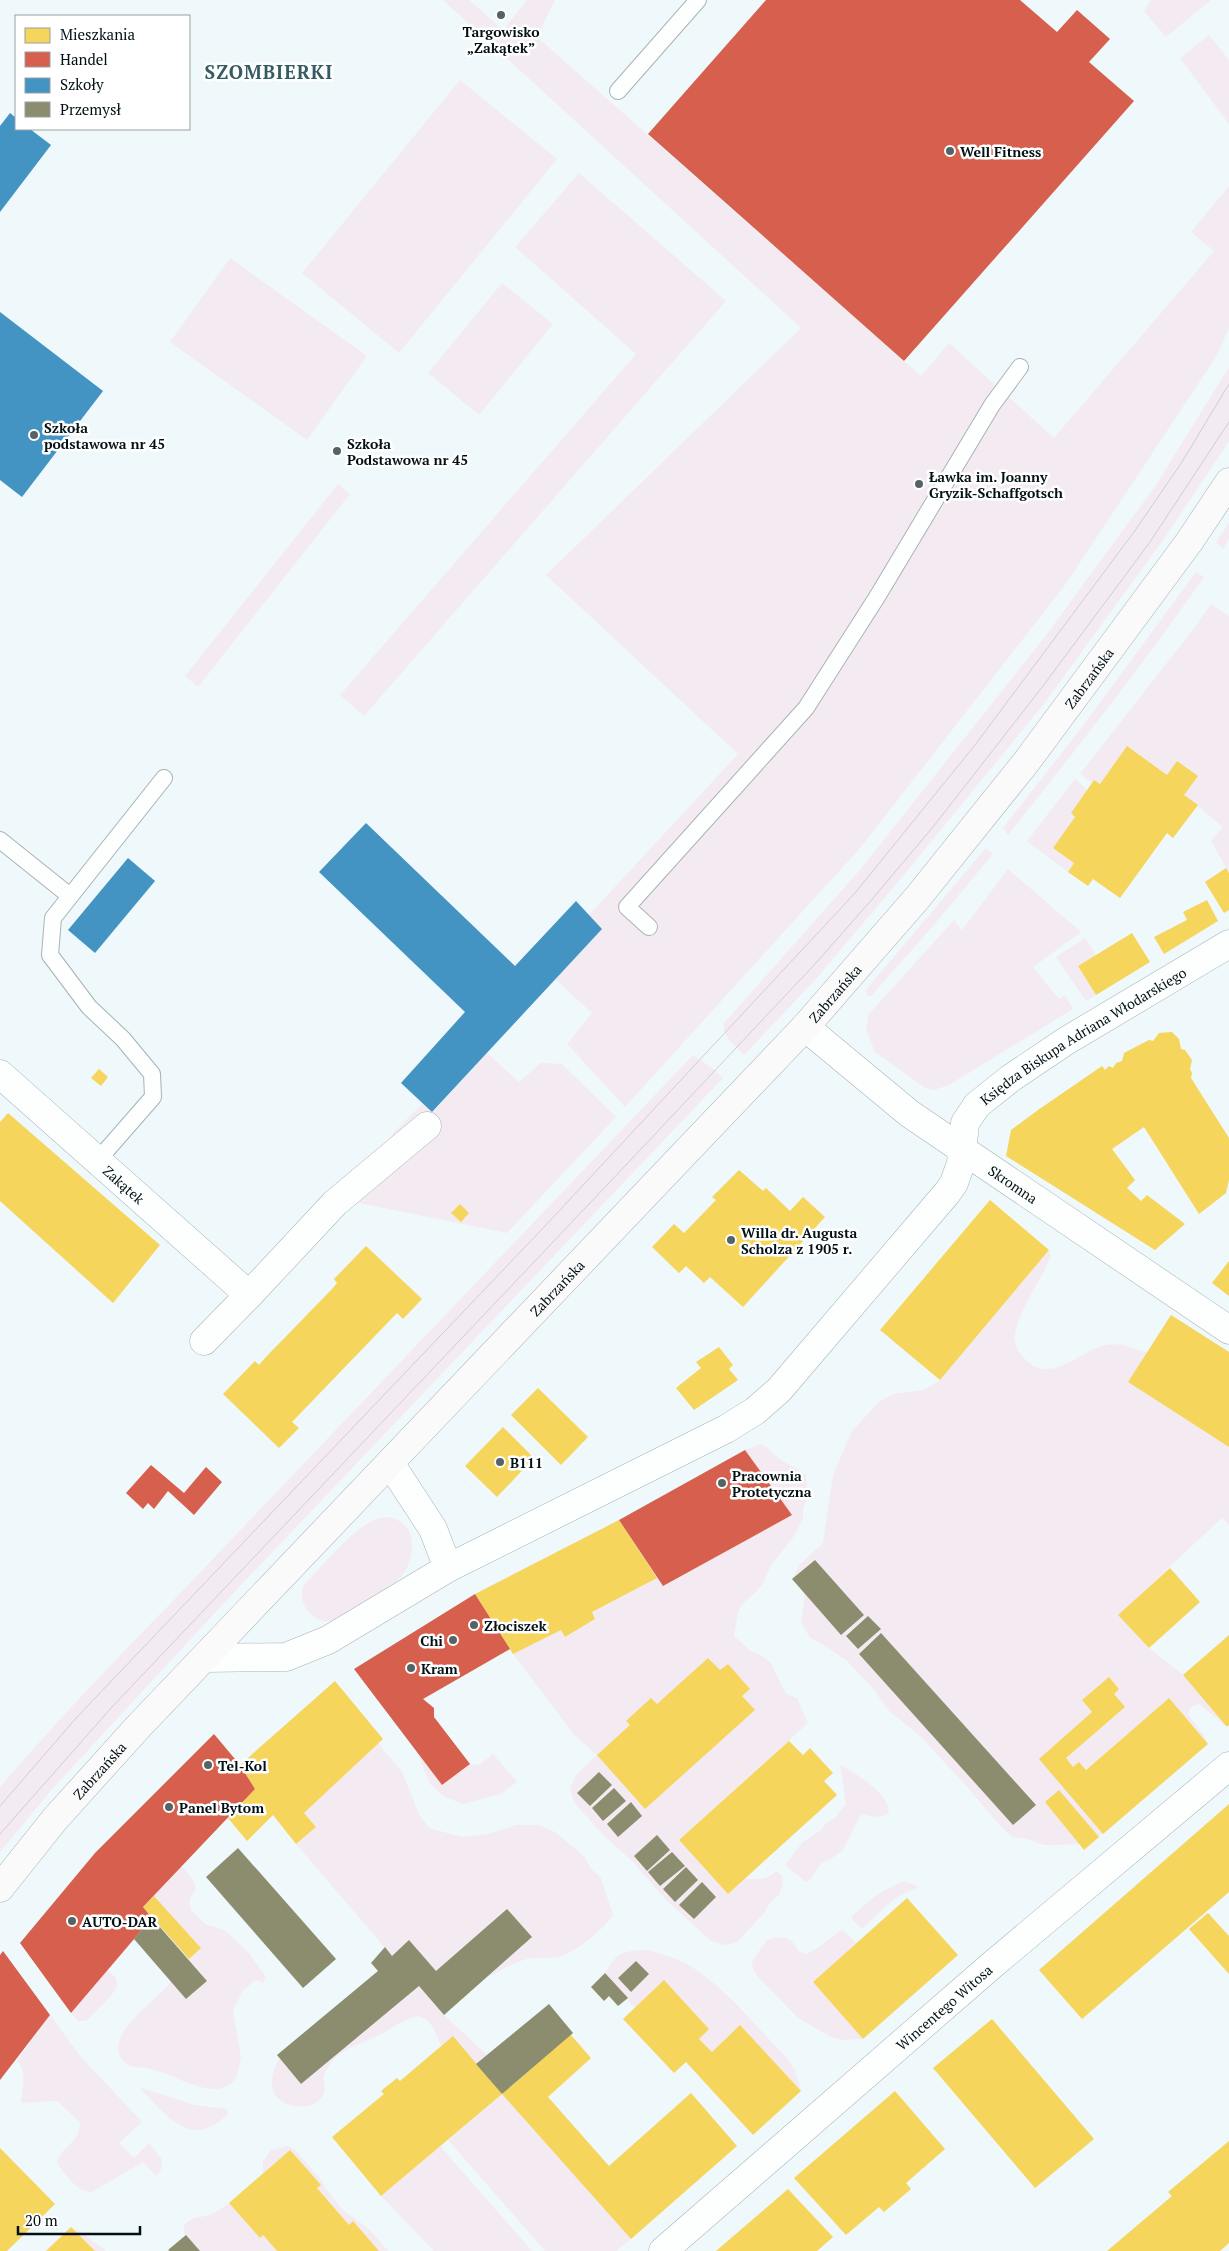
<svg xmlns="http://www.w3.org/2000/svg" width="1229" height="2251" font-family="'PT Serif',serif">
<rect width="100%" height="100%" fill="#eff8fa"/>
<g fill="#f4ebf2">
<polygon points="443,0 469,0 503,30 527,0 555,0 537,37 921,376 949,343 1054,438 1214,251 1191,232 1229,186 1229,328 1216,357 1065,585 861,847 625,1107 567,1044 592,1013 555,979 602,929 588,916 738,754 546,575 801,328"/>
<polygon points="1151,0 1211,0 1166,37 1144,11"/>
<polygon points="1209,35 1229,60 1229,124 1180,58"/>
<polygon points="460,80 557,159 399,353 302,273"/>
<polygon points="579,173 726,301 364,716 340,695 636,354 515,247"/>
<polygon points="230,258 367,356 307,440 170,342"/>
<polygon points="502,283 553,324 479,415 428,373"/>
<path d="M1229 367V441L1164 539 1043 705 903 876 816 979 744 1055C735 1046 722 1037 724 1023L859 871 1044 638 1156 485Z"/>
<polygon points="338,484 350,494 198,687 185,676"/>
<polygon points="1229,523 1229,539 1223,549 1216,542"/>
<path d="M1196 572 1204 577C1142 666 1075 751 1008 835L1003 828 1082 727Z"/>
<polygon points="1211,604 1229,616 1229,873 1211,841 1223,827 1184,795 1177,761 1167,775 1127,746 1100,784 1092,783 1080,774 1195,627"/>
<polygon points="1075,779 1087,790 1071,813 1075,817 1053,848 1074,863 1068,872 1027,841"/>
<polygon points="986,848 993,854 933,926 871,996 868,996 865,991"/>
<polygon points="1008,869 1081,932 1033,967 1059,999 1065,995 1073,1009 949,1085 934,1090 925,1088 875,1052 866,1030 868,1015 954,920 962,930"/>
<polygon points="1085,938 1096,955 1078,966 1096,995 1086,1001 1056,957"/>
<polygon points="487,1053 519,1082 541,1063 562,1064 616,1117 507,1233 349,1201 394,1132 423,1103 433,1112"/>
<path d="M693 1055 712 1068 723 1078 224 1603 54 1787 0 1852V1787C54 1724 111 1664 169 1605Z"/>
<path d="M1049 1250 1051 1257C1040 1282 1023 1303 1016 1329 1013 1340 1016 1349 1023 1357 1050 1388 1079 1350 1106 1345 1121 1342 1133 1348 1147 1353L1128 1382 1229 1447V1525L1222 1518 1118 1615 1149 1648 1183 1675 1227 1727 1199 1704 1191 1707 1188 1713 1189 1716 1204 1735 1208 1744 1169 1698 1064 1788 1103 1834 1079 1844 1061 1845H1044L1027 1839 1013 1837 1001 1827 968 1788 920 1736 889 1711 871 1686 847 1661 827 1647 810 1638 801 1622 805 1593 792 1579 800 1564 823 1543 833 1475 852 1431 880 1401 894 1394 924 1390 940 1380Z"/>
<path d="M761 1444C768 1447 769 1450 774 1454 783 1463 796 1467 806 1475L808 1498 803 1509V1519L794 1536 770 1567 764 1582 756 1592 743 1603 738 1612 734 1636 751 1651 762 1656 771 1663 786 1694 797 1698 808 1723 679 1840 728 1894 745 1879C757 1879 767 1881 776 1871L782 1876 783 1884 779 1895 769 1904 765 1912 737 1942 725 1945 711 1941 667 1901 633 1862 601 1833 574 1802 570 1788 576 1775 597 1755 575 1736 513 1654 561 1630 565 1637 595 1619 592 1612 657 1578 663 1586 791 1515 745 1450Z"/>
<path d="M387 1517C399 1519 409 1525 411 1538 420 1582 367 1601 336 1619L326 1622C309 1617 297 1603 304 1585 323 1566 360 1517 387 1517Z"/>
<path d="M378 1743 402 1772 419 1814 429 1828 462 1837 488 1834 516 1825H539L544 1827 555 1832 585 1857 591 1869 601 1878 613 1915C605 1928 577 1951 562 1956 550 1960 536 1956 523 1960 511 1964 500 1971 488 1977L532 1937 450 1959 436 1971 409 1941 392 1956 296 1844 316 1827 304 1813Z"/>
<polygon points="417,1752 442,1785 470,1764 479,1765 493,1754 517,1782 501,1794 463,1804 445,1797 430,1784"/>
<path d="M840 1765C856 1773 888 1793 889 1812 882 1819 873 1817 864 1814L860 1816 843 1850 829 1860 821 1863 811 1879 806 1882 785 1865 802 1843 821 1830 826 1823 835 1818 846 1804Z"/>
<path d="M181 1866C211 1897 183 1888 191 1910L205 1924 221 1929 228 1933 249 1953 266 1977 263 1983 255 1980 243 1991 233 2010 241 2058 236 2079C230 2084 224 2089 216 2089 196 2090 170 2073 150 2069 143 2067 134 2068 128 2065 123 2062 118 2055 118 2049 118 2024 156 2001 171 1982L187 1999 207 1981 189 1959 201 1948 154 1896Z"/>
<path d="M905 1881 919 1887C892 1896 882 1911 862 1929L851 1918C868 1900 882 1889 905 1881Z"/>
<path d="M842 1929 856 1943 813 1982 863 2039 843 2040 831 2037 798 2018 757 1976 753 1969 752 1961 767 1940C781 1935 792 1936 798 1951L806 1954 818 1948Z"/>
<path d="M648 1950C665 1955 683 1960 698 1971 731 1994 758 2029 786 2057L795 2070 801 2091 740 2026 712 2052 699 2039 709 2029 664 1981 635 2008 605 1973C618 1951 623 1951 648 1950Z"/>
<path d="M107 1971C112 1974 117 1977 117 1984 117 1993 93 2014 86 2021H78L71 2013Z"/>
<path d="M419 1986 444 2015 487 2055 476 2064 453 2036 441 2046C436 2034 433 2021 419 2016 404 2018 391 2030 377 2036 355 2046 333 2051 323 2077 337 2114 273 2116 272 2084 272 2074 275 2066 279 2058L301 2084Z"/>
<path d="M50 2015 80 2056 142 2122 119 2143 134 2158 149 2143 161 2158 162 2168 156 2176 143 2162 92 2192C78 2193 64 2173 57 2163 60 2146 81 2143 80 2122L57 2101 21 2103C22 2089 28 2072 17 2061Z"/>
<path d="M139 2087 194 2105 227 2109 228 2114C191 2151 166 2115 139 2087Z"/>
<polygon points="502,2094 631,2239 616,2251 545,2251 448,2140"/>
<polygon points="289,2146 294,2149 322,2181 326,2189 343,2210 369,2229 388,2251 379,2251 352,2222 349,2225 317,2188 320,2185 290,2150 263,2173 263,2162 271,2150"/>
<polygon points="440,2146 532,2251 434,2251 381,2196"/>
<path d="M229 2203 260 2238 263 2235 277 2251H200C196 2246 186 2238 184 2232 181 2216 204 2218 212 2214 218 2211 224 2207 229 2203Z"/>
<polygon points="71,2227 81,2232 106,2251 95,2251"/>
</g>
<g fill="#f6d55c">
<polygon points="1127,746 1167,775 1177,761 1198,776 1184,795 1198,805 1173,838 1167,833 1120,898 1093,879 1088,886 1068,872 1074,863 1053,848 1075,817 1071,813 1092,783 1094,780 1100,784"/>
<polygon points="1226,868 1229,873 1229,910 1224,913 1205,882"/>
<polygon points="1207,900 1218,921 1164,954 1154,937 1187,920 1183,912"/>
<polygon points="1132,933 1150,962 1096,995 1078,966"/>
<polygon points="1172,1032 1179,1039 1181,1049 1185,1050 1192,1060 1190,1069 1192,1073 1191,1078 1229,1138 1229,1180 1226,1193 1199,1214 1144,1127 1112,1149 1135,1180 1127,1188 1141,1201 1147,1195 1185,1224 1155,1250 1006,1156 1011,1130 1038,1110 1102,1066 1105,1070 1109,1066 1113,1068 1116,1063 1122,1061 1124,1053 1149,1040 1153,1041 1159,1033"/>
<polygon points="99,1069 108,1077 101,1086 91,1078"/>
<polygon points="8,1113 160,1245 113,1303 0,1201 0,1122"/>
<polygon points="739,1170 763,1191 766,1188 790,1211 803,1197 825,1217 743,1307 710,1277 704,1283 686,1266 679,1273 652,1247 674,1224 684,1233 716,1200 712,1197"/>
<polygon points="990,1200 1049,1250 940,1380 880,1330"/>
<polygon points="460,1204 469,1213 461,1222 451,1213"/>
<polygon points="366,1246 422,1299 403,1319 397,1313 292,1422 299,1428 279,1448 223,1394 255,1361 259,1365 265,1358 333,1288 337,1283 334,1279"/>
<polygon points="1229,1261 1229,1296 1212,1283"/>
<polygon points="1171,1315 1229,1352 1229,1447 1128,1382"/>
<polygon points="719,1347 733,1365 729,1369 738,1380 694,1410 676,1388 701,1368 696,1362"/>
<polygon points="538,1388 588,1437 561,1465 511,1415"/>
<polygon points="503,1427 534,1458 497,1497 465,1466"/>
<polygon points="619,1520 657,1578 592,1612 595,1619 565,1637 561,1630 513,1654 475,1594"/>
<polygon points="1170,1568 1200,1602 1149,1648 1118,1615"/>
<polygon points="1229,1635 1229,1725 1227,1727 1183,1675"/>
<polygon points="708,1658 720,1670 728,1664 750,1689 742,1696 755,1710 645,1809 597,1755 630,1725 626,1721 651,1698 657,1704"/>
<polygon points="1109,1677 1119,1689 1114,1694 1125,1707 1066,1758 1073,1767 1079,1762 1086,1770 1169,1698 1208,1744 1103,1834 1039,1759 1092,1712 1082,1700"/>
<polygon points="335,1681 383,1739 304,1813 316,1827 296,1844 273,1815 247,1841 228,1818 255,1789 240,1765"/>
<polygon points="789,1741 803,1755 810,1748 833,1773 824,1781 837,1795 728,1894 679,1840"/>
<polygon points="1059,1790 1099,1837 1084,1850 1045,1802"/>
<polygon points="1229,1804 1229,1892 1082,2019 1039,1970"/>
<polygon points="154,1896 201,1948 189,1959 143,1907"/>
<polygon points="907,1898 958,1955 863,2039 813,1982"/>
<polygon points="1208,1913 1229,1936 1229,1974 1189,1929"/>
<polygon points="664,1980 709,2029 699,2039 712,2052 740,2025 801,2091 753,2135 686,2062 674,2073 623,2019"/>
<polygon points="992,2019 1094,2139 1035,2188 933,2068"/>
<polygon points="570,2034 591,2058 548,2097 609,2166 691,2093 737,2146 631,2239 502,2094"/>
<polygon points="453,2036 502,2094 381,2196 332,2137 384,2094 381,2091 397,2078 400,2081"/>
<polygon points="895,2091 945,2149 906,2183 911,2189 884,2212 879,2207 846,2235 794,2178"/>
<polygon points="1229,2141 1229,2243 1220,2251 1107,2251 1172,2196 1168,2192"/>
<polygon points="0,2148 55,2204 7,2251 0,2251"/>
<polygon points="290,2150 321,2185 317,2188 349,2225 353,2221 379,2251 277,2251 263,2235 260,2238 229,2203"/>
<polygon points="788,2189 833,2237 817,2251 716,2251"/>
<polygon points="71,2227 95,2251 46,2251"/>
</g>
<g fill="#d6604d">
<polygon points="766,0 1020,0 1057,32 1077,10 1110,39 1089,62 1134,101 904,361 648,134"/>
<polygon points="745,1450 792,1515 663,1586 619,1520"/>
<polygon points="151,1465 184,1493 206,1467 222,1482 194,1515 168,1491 154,1509 148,1503 143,1509 126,1493"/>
<polygon points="475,1594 510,1649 423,1699 434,1708 434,1717 470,1764 442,1785 354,1669"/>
<polygon points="214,1734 240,1765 255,1789 143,1907 152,1918 71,2013 20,1943 95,1853"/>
<polygon points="3,1951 50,2015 0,2080 0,1955"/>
</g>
<g fill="#4393c3">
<polygon points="10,113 16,118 16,129 30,129 51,145 0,212 0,126"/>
<polygon points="0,312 103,391 22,497 0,480"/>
<polygon points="366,823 515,966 576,901 602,929 432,1112 401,1083 465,1012 319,872"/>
<polygon points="128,858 155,881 95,953 68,930"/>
</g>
<g fill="#8c8c6e">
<polygon points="815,1560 864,1615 841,1635 792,1579"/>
<polygon points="868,1616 881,1629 858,1649 846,1636"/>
<polygon points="881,1633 1036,1805 1013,1825 859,1654"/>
<polygon points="599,1772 612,1785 590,1806 577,1793"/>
<polygon points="614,1788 626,1801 603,1821 592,1808"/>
<polygon points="631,1802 642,1816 618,1837 607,1824"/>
<polygon points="657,1835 670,1850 647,1871 634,1856"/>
<polygon points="238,1848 336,1959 303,1988 206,1877"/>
<polygon points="672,1852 685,1866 660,1886 648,1872"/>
<polygon points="686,1867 698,1880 675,1902 663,1889"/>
<polygon points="702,1882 716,1897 694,1919 679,1905"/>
<polygon points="507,1909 532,1937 444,2015 419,1986 301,2084 277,2055 378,1971 371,1963 385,1947 392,1956 409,1940 436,1971"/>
<polygon points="152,1918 207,1981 186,1999 134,1939"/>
<polygon points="636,1961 649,1974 631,1992 618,1978"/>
<polygon points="605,1973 628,1998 618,2006 609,1996 604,2001 591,1987"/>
<polygon points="549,2004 573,2033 502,2094 476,2064"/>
<polygon points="186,2235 200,2251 170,2251 168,2250"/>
</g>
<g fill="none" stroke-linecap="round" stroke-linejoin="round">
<defs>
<g id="lane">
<polyline points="618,91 698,0"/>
<polyline points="0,840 70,896"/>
<polyline points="649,927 627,907 806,708 877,597 992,405 1020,367"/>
<polyline points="98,1160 153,1097 152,1074 123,1039 89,1007 50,955 53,918 164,778"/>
</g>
<g id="street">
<path id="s1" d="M805 1027 910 1114 1229 1330"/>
<path id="s2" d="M0 1074 249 1295 335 1203 427 1126"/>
<polyline points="204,1341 249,1295"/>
<polyline points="390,1463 433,1529 448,1568"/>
<path id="s3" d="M205 1658 286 1657 328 1640 448 1568 726 1429 755 1411 779 1390 947 1193 954 1183 961 1163 965 1123 977 1105 1011 1078 1066 1041 1229 944"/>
<path id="s4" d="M663 2251 992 1965 1229 1766"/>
</g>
<g id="secondary">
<path id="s5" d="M0 1888 55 1819 138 1727 805 1027 918 897 1027 761 1189 542 1229 482"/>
</g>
</defs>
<use href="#lane" stroke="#a8b3b5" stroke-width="18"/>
<use href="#street" stroke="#a8b3b5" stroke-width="29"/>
<use href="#secondary" stroke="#a8b3b5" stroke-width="29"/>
<use href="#lane" stroke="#fdfefe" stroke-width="16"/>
<use href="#street" stroke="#fdfefe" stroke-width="28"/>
<use href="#secondary" stroke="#fafafb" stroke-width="28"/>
<g stroke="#cccfd0" stroke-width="1">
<polyline points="0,1806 77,1717 545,1226 855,893 975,745 1134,532 1182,462 1229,384"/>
<polyline points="0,1834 112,1707 626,1165 815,964 868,904 933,827 1043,686 1150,542 1229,422"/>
</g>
</g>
<g fill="#566264" stroke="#fff" stroke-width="2">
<circle cx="501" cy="15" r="5"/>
<circle cx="950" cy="151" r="5"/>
<circle cx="34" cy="435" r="5"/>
<circle cx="337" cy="451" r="5"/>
<circle cx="919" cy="484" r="5"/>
<circle cx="731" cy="1240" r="5"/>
<circle cx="500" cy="1462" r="5"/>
<circle cx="722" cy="1483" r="5"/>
<circle cx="474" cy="1625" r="5"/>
<circle cx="453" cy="1640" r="5"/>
<circle cx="411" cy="1668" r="5"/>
<circle cx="208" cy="1765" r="5"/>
<circle cx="169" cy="1807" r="5"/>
<circle cx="72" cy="1921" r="5"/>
</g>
<g text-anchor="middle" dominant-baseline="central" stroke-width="5" stroke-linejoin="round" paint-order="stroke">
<g font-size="14" font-weight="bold" fill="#031114" stroke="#fff" text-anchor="start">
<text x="501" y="31" text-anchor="middle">Targowisko<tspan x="501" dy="16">„Zakątek”</tspan></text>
<text x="960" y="151">Well Fitness</text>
<text x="44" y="427">Szkoła<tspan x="44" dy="16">podstawowa nr 45</tspan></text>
<text x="347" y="443">Szkoła<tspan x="347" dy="16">Podstawowa nr 45</tspan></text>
<text x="929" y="476">Ławka im. Joanny<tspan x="929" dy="16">Gryzik-Schaffgotsch</tspan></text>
<text x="741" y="1232">Willa dr. Augusta<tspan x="741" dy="16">Scholza z 1905 r.</tspan></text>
<text x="510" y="1462">B111</text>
<text x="732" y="1475">Pracownia<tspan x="732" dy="16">Protetyczna</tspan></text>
<text x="484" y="1625">Złociszek</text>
<text x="443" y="1640" text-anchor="end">Chi</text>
<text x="421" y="1668">Kram</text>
<text x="218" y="1765">Tel-Kol</text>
<text x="179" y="1807">Panel Bytom</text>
<text x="82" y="1921">AUTO-DAR</text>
</g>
<g font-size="14" fill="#031114" stroke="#fff">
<text stroke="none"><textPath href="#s5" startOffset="1629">Zabrzańska</textPath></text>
<text stroke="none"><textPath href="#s5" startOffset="1224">Zabrzańska</textPath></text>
<text stroke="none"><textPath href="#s3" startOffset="1124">Księdza Biskupa Adriana Włodarskiego</textPath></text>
<text stroke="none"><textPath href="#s1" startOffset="261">Skromna</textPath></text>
<text stroke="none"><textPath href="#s2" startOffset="166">Zakątek</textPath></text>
<text stroke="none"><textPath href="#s5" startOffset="819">Zabrzańska</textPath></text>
<text stroke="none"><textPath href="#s5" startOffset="154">Zabrzańska</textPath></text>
<text stroke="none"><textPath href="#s4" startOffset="372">Wincentego Witosa</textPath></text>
</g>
<g font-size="19" font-weight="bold" letter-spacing="1" fill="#365c63" stroke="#fff">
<text x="269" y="71">SZOMBIERKI</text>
</g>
</g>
<rect x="15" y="15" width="175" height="115" fill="#ffffff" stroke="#9aa0a1"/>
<rect x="25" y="28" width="25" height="15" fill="#f6d55c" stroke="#9aa0a1"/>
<text x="60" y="40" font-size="15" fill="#031114">Mieszkania</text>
<rect x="25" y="52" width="25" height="15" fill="#d6604d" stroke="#9aa0a1"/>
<text x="60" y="65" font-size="15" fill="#031114">Handel</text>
<rect x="25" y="78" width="25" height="15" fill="#4393c3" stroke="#9aa0a1"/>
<text x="60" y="90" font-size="15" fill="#031114">Szkoły</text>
<rect x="25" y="102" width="25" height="15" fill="#8c8c6e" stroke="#9aa0a1"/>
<text x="60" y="115" font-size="15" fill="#031114">Przemysł</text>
<path d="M18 2226v8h122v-8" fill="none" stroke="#031114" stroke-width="2.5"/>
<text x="25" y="2226" font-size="15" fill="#031114" stroke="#ffffff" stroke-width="4" paint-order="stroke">20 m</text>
</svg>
